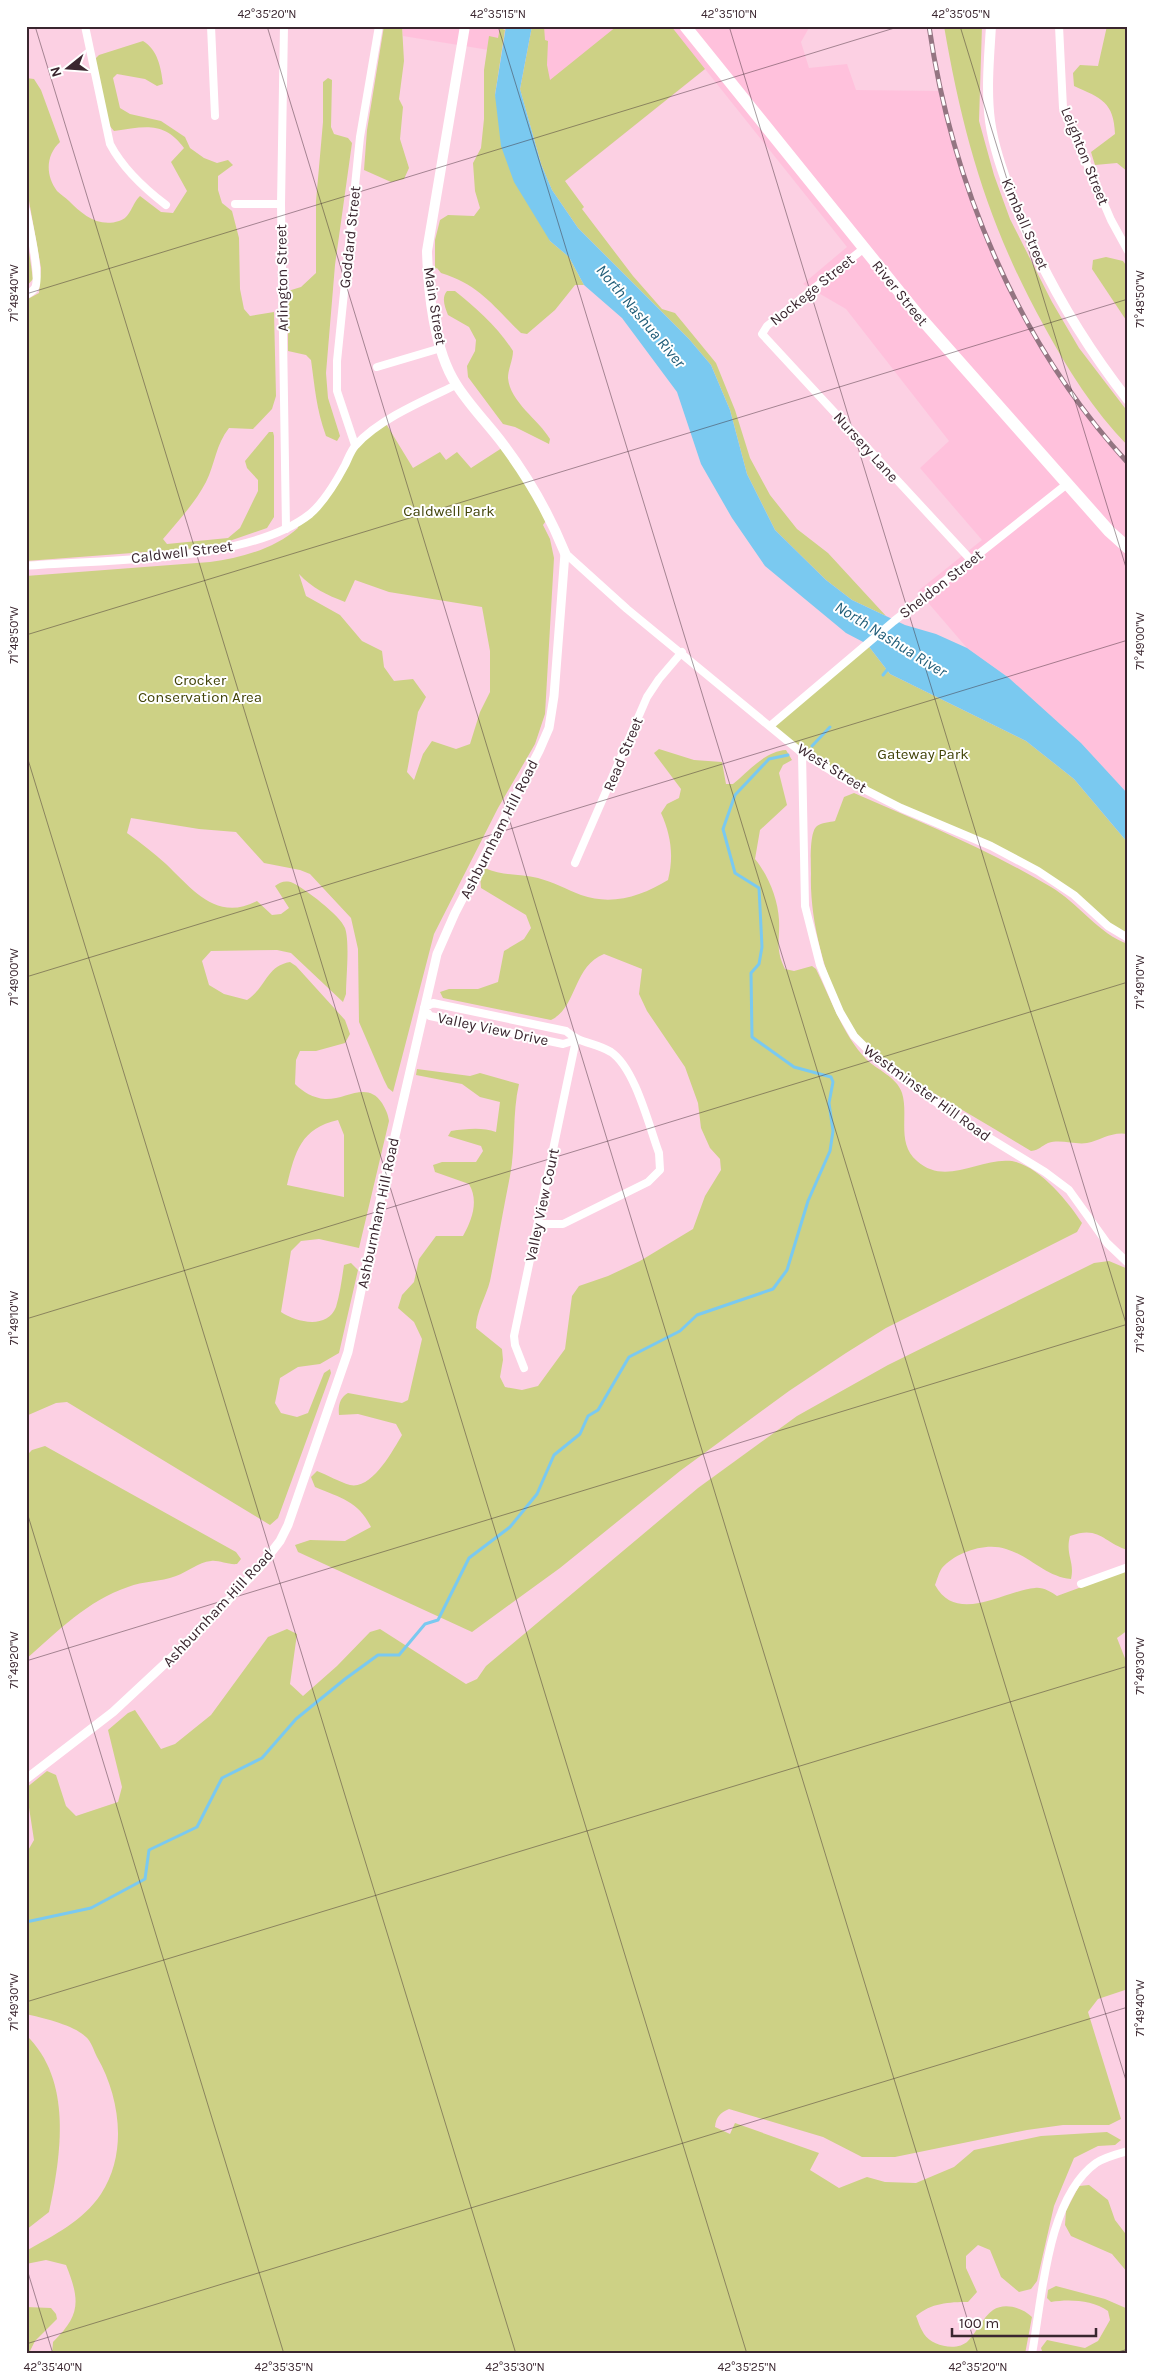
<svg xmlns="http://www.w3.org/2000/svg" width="1154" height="2380" font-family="Karla,sans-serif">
<rect width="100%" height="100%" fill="#fcd0e3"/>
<g fill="#ffc1dc">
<polygon points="402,26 507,26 501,52 403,36"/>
<polygon points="532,26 810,26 801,42 809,68 847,64 856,90 941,91 971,194 1019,306 1060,378 1087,415 1128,462 1128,794 1081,743 1009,678 967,648 918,591 982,540 920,468 949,441 846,309 803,284 847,247 705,69 565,181"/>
</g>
<g fill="#cdd185" fill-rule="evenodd">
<polygon points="384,26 402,26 404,61 399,99 403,107 400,139 409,168 404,179 391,182 364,170 367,130"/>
<polygon points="532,26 544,26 545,40 548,41 547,65 550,80 617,26 671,26 705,69 565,181 584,207 582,209 633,276 662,309 675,313 716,363 735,410 750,458 770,495 797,529 828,553 886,616 852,600 826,580 775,530 747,474 730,410 711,365 689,339 578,228 552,190 541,164 520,89"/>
<path d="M944 26H982L979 121 994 175 1010 219 1052 302 1079 348 1128 412V446C1093 410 1068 370 1044 326 989 227 963 137 944 26Z"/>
<path d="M1107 26H1128V172L1117 163 1095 165 1091 152 1115 134C1114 102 1101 98 1074 86L1073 73 1080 65 1098 66Z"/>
<path d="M500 28 505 30 495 95 550 241 569 257 584 285H575L555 310 527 334 521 333C493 306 480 285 441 273L437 268 435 269V240L440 220 448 215 474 216 480 208 475 191 473 163 481 148 484 119V70L489 36 498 38Z"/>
<path d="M143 41C158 50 161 68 163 84L157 86 145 79 117 74 113 78 120 108 130 114 161 121 185 137 190 148 204 158 217 163 228 160 233 165 218 176V190L222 203 232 211 239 238 240 289 244 309 250 316 274 312 276 396 272 409 253 429 229 428C216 444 215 464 206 482 195 503 178 521 163 539L167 544 228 538 240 528 258 491V480L247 468 245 461 269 432H273L274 436V517L267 528 212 547 26 561V300L39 293 41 268 26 184V78L34 79 41 90 60 142C46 155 45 175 57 191 60 194 65 197 69 201 82 214 98 228 119 221 131 218 132 203 140 196L161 212 173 213 187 191 171 162 184 148C164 120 143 127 114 131L108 124 95 59 99 55Z"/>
<path d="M328 78 332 80 331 127 334 134 348 138 352 143 335 265 326 373 328 398 340 436 337 441 326 436C316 408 315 388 311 360L306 355 288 351V291L301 287 316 273V201L323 122V82Z"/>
<polygon points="26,231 33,279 26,287"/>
<polygon points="1106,257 1123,261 1128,268 1128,323 1092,269 1093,260"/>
<path d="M447 291H455C476 308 498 327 513 351 513 360 508 369 508 378 510 402 539 420 550 439L549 444 515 427 503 424 468 377 467 366 475 351 476 340 469 327 448 315C445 307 441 298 447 291Z"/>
<path d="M385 422 413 468 440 452 446 460 457 452 471 468 505 446 548 518 543 525 550 539 554 558 545 714 535 744 498 808 434 934 393 1092 388 1088 384 1080 359 1022 358 949 351 918 310 874 300 870 264 863 236 832 199 829 131 818 127 833C141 843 154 853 166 864 193 890 217 922 257 901L272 915 281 914 289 908 275 886C280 882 286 880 293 883 305 889 340 915 345 928 350 943 346 977 346 994L343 1002 291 953 277 950 211 951 202 961 209 985 224 994 247 1000C266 988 266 966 290 962L296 966 345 1020 350 1034 345 1043 316 1051H300L296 1060 295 1084C303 1092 313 1098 325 1099 346 1100 367 1080 382 1103 386 1110 388 1114 389 1121L359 1248 319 1239 301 1241 291 1251 281 1312C296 1322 327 1330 336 1307 340 1294 342 1278 344 1265L351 1263 358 1270 339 1353 320 1364 298 1367 280 1378 275 1403 281 1413 297 1417 308 1413 324 1373 330 1369 331 1373 278 1518 270 1525 67 1402 56 1403 26 1416V576L210 562C241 558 274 549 298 528L296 523 322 501 355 445ZM299 574C312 588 327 595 345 602L355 580 389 592 482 607 490 651V692L480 712 470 744 456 749 432 741 423 754 414 780 407 772 418 712 426 697 413 679 394 681 384 667 382 651 362 641 340 615 306 596ZM338 1120 344 1135V1197L287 1185C295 1152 301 1128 338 1120Z"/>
<polygon points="867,644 890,674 1026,741 1074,779 1128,843 1128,938 1038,871 901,808 802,753 770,726"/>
<path d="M659 749 694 760 722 762 726 784H733C748 772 765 751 786 750L792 760 783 765 779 773 787 805 760 830 755 859C768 875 778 899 779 920 780 941 775 949 785 969L794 971 812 966 816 969C831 999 843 1035 866 1059 877 1070 897 1077 902 1093 909 1115 896 1143 917 1161 946 1187 980 1157 1012 1161 1039 1166 1068 1201 1082 1223L1077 1232 886 1328 846 1353 789 1391 680 1471 560 1568 472 1632 298 1552 295 1545 310 1540 345 1541 371 1527C358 1501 341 1498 315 1487L311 1477 317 1471C328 1475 339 1482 350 1485 372 1490 393 1450 402 1435L396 1424 358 1414 339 1415C338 1406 340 1397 348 1393L402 1403 408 1400 422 1339 414 1322 398 1308 402 1295 414 1282 419 1259 436 1236H463C472 1220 479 1201 469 1184L435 1172 433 1165 442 1162H476L483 1151 481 1146 448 1136 451 1131C466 1129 482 1127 496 1132L500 1102 480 1097 462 1084 416 1075 417 1069 470 1076 480 1073 519 1084C512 1114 516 1145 510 1176 503 1211 497 1246 490 1281 486 1297 476 1312 476 1328L502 1349 503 1360 500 1377 505 1387 522 1390 538 1386 565 1349 572 1296 579 1286 608 1276 640 1261 693 1229 705 1196 721 1170 720 1159 710 1148 701 1128 698 1103 685 1067 647 1011 639 994 642 969 604 954C573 966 577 1008 551 1020L443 998 440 992 449 989H478L498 982 504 951 524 939 531 928 526 915 481 888 480 875 485 868C502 876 520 874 538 878 553 882 566 889 581 895 612 906 642 896 668 880 674 856 671 835 661 813L667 804 679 798 681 789 654 753Z"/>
<path d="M854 793C921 822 989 850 1051 887 1077 902 1100 935 1128 944V1134C1112 1131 1101 1140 1087 1143 1075 1145 1061 1139 1048 1143 1041 1146 1040 1150 1031 1151 998 1131 964 1111 930 1091 911 1080 889 1069 873 1053 833 1014 809 929 811 874 811 864 809 832 817 826 821 823 830 822 835 821L844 797Z"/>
<path d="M1109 1261 1128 1269V1550C1103 1543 1100 1525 1070 1536 1065 1555 1075 1561 1071 1579 1046 1577 1030 1556 1006 1549 986 1542 956 1552 942 1568 939 1572 937 1580 935 1585 957 1625 1003 1591 1035 1588 1043 1587 1051 1592 1057 1596L1128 1570V1630L1117 1638 1128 1666V1989L1098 1999 1088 2012 1121 2119 1109 2125H1063L1027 2130 895 2157H862L823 2137 729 2109C720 2113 716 2117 715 2127L730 2134 735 2123 819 2153 810 2170 839 2188 867 2177 885 2182 916 2183 954 2167 974 2150 1041 2136 1107 2132 1121 2140 1115 2145 1098 2146 1074 2158 1054 2206 1037 2281 1031 2289 1019 2292 1001 2277 990 2250 978 2245 966 2256V2268L977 2292 968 2302C949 2302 931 2303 916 2316 918 2321 920 2328 924 2334 932 2346 957 2352 968 2341 977 2332 983 2317 993 2310 1005 2302 1023 2308 1032 2317L1025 2354H52L53 2342C81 2315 80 2300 66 2265L46 2260 26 2264V2251C54 2235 83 2221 101 2194 128 2153 120 2097 97 2057 94 2051 91 2041 86 2037 74 2025 43 2018 26 2014V1854L34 1840 26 1788 47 1771 56 1775 66 1806 76 1816 118 1802 122 1787 108 1730 128 1713 135 1710 161 1749 175 1744 211 1715 268 1637 287 1629 297 1634 290 1684 303 1696 337 1666 370 1632 380 1629 466 1684 477 1679 486 1666 698 1488 797 1416 888 1365 1094 1263Z"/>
<path d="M45 1446 236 1552 241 1559 237 1564C228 1565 219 1560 211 1561 198 1562 188 1572 176 1576 160 1582 143 1581 128 1587 88 1600 57 1632 26 1659V1456L32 1450Z"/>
<path d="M26 2035C73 2080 61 2155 49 2212L26 2230Z"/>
<polygon points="1089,2185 1108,2200 1115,2220 1128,2237 1128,2273 1112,2254 1071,2236 1065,2225 1066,2211 1079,2186"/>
<path d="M1056 2286 1105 2299 1128 2309V2354H1043L1041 2348 1047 2340 1085 2348 1098 2341 1110 2320 1108 2311C1092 2300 1069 2299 1051 2302L1047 2298 1048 2290Z"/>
<polygon points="26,2307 51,2308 56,2314 57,2319 35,2341 30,2351 31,2354 26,2354"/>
</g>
<polygon fill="#7ac9f0" points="506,26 532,26 520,89 541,164 552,190 578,228 689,339 711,365 730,410 747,474 775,530 826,580 852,600 905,625 936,634 967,648 1009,678 1081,743 1128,794 1128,843 1074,779 1026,741 890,674 867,644 846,633 765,566 732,518 701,464 677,392 622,318 584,285 569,257 550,241 514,182 501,146 495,95"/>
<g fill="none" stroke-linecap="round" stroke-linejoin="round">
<g stroke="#7ac9f0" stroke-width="3">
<polyline points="883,675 887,670"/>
<polyline points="812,746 830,727"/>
<polyline points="26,1922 91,1908 145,1879 149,1850 197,1827 222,1778 262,1758 296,1719 345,1679 378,1655 399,1655 425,1624 438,1620 469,1558 510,1527 537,1494 554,1455 580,1434 588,1416 598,1410 629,1357 680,1331 697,1315 773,1289 787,1270 808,1201 830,1151 833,1131 829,1103 833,1082 831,1077 794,1067 752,1037 751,973 759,964 762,947 759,888 735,873 723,829 735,795 769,759 788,755"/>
</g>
<g stroke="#fff" stroke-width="8">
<path d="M85 26 110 144C122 167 145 189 166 205"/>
<polyline points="211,26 215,116"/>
<polyline points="284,26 281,204 286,529"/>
<polyline points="1059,26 1063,108 1111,220 1128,251"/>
<polyline points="235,204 281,204"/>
<path d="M26 210C29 225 41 276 35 288 33 291 30 293 26 295"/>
<polyline points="863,249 767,326 762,334 971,560"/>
<polyline points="377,367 441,348"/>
<polyline points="355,445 337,391 337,361 360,137 379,26"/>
<polyline points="565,553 627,609 802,753 848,781 901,808 991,846 1038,871 1074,895 1108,926 1128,938"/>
<path d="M26 566C105 559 248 563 310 514 325 501 336 482 345 465 348 459 351 450 356 445 379 419 425 400 456 385"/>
<polyline points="770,726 894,621 1067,484"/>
<polyline points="802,753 805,906 820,965 840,1012 854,1036 881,1063 965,1123 1045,1172 1069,1190 1107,1243 1128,1263"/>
<polyline points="575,863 647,697 659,679 682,652"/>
<path d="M538 1224H563L648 1182 660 1170 659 1153C649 1126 635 1068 611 1052 595 1042 580 1044 566 1031L433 1003 424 1008 430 1016 563 1044 576 1040"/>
<polyline points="524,1368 515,1345 514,1336 576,1040"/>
<polyline points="1081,1584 1128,1567"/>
<path d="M1032 2354C1042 2299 1047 2198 1096 2163 1105 2157 1117 2154 1128 2151"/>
</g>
<polyline stroke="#fff" stroke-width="9" points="26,1779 113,1712 186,1644 259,1568 280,1541 288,1525 348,1352 378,1210 437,954 455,913 539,751 549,728 554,696 565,553"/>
<g stroke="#fff" stroke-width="10">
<path d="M465 26 427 251C428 291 434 350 456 384 469 405 488 424 503 444 527 476 550 516 565 553"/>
<path d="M991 26C989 58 986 90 990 121 994 150 1004 177 1015 204 1043 275 1081 340 1128 400"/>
</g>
<polyline stroke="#fff" stroke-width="12" points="685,26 918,315 1109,531 1128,548"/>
<defs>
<path id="rail" d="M929 26C952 185 1019 345 1128 463"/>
</defs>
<use href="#rail" stroke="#947582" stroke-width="5"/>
<use href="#rail" stroke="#fff" stroke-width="3" stroke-dasharray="9" stroke-linecap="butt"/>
</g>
<path fill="none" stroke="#3a262f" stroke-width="1" stroke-opacity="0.45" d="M35 26 747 2354M267 26 978 2354M498 26 1128 2087M729 26 1128 1330M960 26 1128 574M26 294 901 26M26 635 1128 299M26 753 516 2354M26 977 1128 640M26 1319 1128 982M26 1509 284 2354M26 1661 1128 1324M26 2002 1128 1666M26 2266 53 2354M26 2344 1128 2007M1112 2354 1128 2349"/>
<g text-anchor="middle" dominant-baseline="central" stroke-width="4" stroke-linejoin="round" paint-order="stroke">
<g font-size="15" fill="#3a262f" stroke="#fff">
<text transform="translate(1085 156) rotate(68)">Leighton Street</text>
<text transform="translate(1025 224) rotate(67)">Kimball Street</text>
<text transform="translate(350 237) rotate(-84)">Goddard Street</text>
<text transform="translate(282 278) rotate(-91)">Arlington Street</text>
<text transform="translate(812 290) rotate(-39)">Nockege Street</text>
<text transform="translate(900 293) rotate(51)">River Street</text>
<text transform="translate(435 306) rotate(81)">Main Street</text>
<text transform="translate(866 447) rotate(48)">Nursery Lane</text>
<text transform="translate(182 552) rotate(-7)">Caldwell Street</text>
<text transform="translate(941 584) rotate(-38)">Sheldon Street</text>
<text transform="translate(623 754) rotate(-67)">Read Street</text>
<text transform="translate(832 768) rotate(32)">West Street</text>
<text transform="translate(499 829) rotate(-63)">Ashburnham Hill Road</text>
<text transform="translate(493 1029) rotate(12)">Valley View Drive</text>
<text transform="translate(927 1093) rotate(36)">Westminster Hill Road</text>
<text transform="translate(542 1205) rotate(-78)">Valley View Court</text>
<text transform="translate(378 1213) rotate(-78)">Ashburnham Hill Road</text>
<text transform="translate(218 1608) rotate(-47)">Ashburnham Hill Road</text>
</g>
<g font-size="15" fill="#414308" stroke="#fff">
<text x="449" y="511">Caldwell Park</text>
<text x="200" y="680">Crocker<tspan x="200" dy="17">Conservation Area</tspan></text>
<text x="923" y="754">Gateway Park</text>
</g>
<g font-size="16" font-style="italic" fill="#215e79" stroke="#fff">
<text transform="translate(641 316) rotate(50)">North Nashua River</text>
<text transform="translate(891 639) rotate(32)">North Nashua River</text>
</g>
</g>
<rect width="1154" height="2380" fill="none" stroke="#ffffff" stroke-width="55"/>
<g transform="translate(68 68) rotate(253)" stroke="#ffffff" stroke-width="4" paint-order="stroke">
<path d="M0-4L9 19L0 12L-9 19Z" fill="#3a262f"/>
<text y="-8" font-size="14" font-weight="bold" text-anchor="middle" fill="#3a262f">N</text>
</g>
<path d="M952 2328v8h144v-8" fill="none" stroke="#3a262f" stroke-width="2.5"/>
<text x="959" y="2328" font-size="15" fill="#3a262f" stroke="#ffffff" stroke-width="4" paint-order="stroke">100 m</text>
<rect x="28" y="28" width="1098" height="2324" fill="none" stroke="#3a262f" stroke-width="2"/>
<g font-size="12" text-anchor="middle" fill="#3a262f">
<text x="267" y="18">42°35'20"N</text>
<text x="498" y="18">42°35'15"N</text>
<text x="729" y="18">42°35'10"N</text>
<text x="961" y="18">42°35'05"N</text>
<text transform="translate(14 293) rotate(-90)" y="4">71°48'40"W</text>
<text transform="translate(1140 299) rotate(-90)" y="4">71°48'50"W</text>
<text transform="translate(14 635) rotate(-90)" y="4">71°48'50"W</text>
<text transform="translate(1140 641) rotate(-90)" y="4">71°49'00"W</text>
<text transform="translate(14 977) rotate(-90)" y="4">71°49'00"W</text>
<text transform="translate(1140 982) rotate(-90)" y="4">71°49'10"W</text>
<text transform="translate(14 1318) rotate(-90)" y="4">71°49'10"W</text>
<text transform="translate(1140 1324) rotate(-90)" y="4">71°49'20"W</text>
<text transform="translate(14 1660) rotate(-90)" y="4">71°49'20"W</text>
<text transform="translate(1140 1666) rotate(-90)" y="4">71°49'30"W</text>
<text transform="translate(14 2002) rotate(-90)" y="4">71°49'30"W</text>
<text transform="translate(1140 2008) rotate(-90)" y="4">71°49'40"W</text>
<text x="53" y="2371">42°35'40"N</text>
<text x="284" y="2371">42°35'35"N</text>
<text x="515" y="2371">42°35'30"N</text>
<text x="747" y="2371">42°35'25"N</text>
<text x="978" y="2371">42°35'20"N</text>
</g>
</svg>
